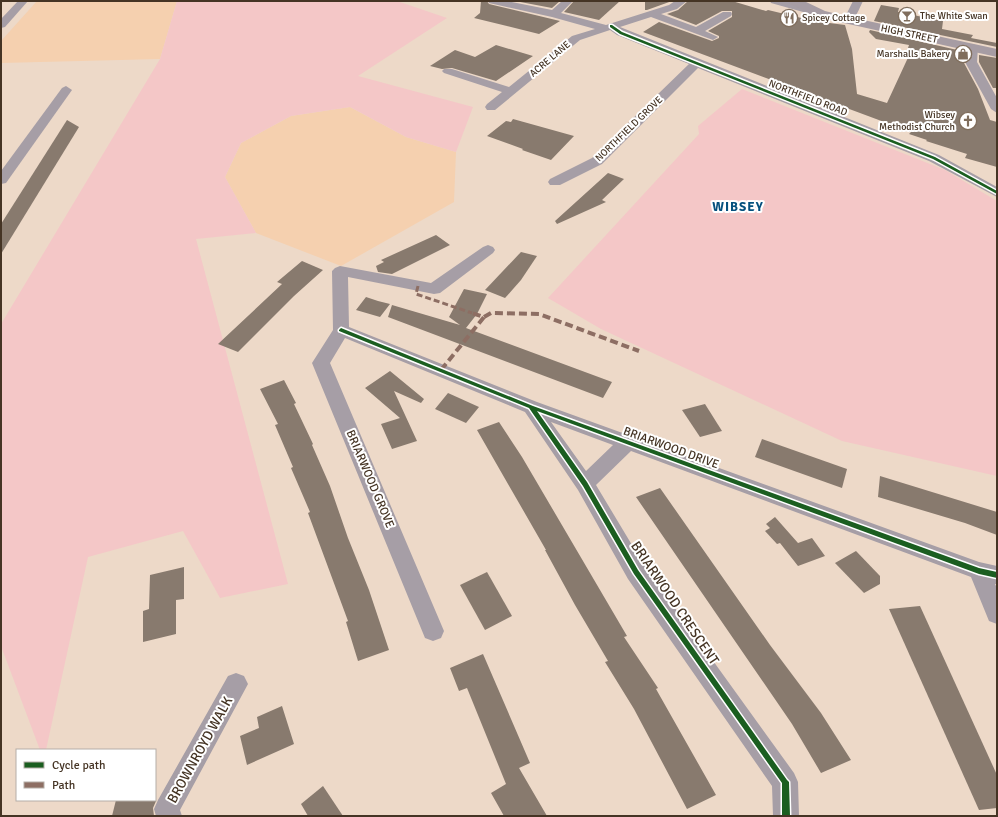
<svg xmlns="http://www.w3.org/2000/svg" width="998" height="817" font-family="Signika,sans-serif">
<rect width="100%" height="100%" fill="#edd9c8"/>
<g fill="#f5d0af">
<polygon points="37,1 177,1 160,59 1,63 1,41"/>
<polygon points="350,107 406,137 456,152 454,202 341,266 256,233 225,177 241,143 291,116"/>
</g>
<g fill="#f4c7c7">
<polygon points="177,1 397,1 447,18 358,76 473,107 456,152 406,137 350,107 291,116 241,143 225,177 256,233 196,239 288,584 220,598 183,531 88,557 46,750 40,750 1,646 1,324 160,59"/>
<polygon points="742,89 945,170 997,201 997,476 842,441 601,329 548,298 699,134 698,126"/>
</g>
<g fill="#887a6e">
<polygon points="481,1 487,1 489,4 560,21 539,34 474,18 480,13"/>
<polygon points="515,1 560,1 552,8"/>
<polygon points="574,1 620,1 599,20 564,12"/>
<polygon points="645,1 672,1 647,10 645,10"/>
<polygon points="688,1 732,1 766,11 768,10 814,21 845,25 852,49 857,94 887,103 912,49 908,48 909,45 876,39 869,32 870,30 966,52 964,63 978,89 990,120 997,122 997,167 965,158 967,154 926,141 927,140 909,134 911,132 643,32 659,22 712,41 719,38 719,36 708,31 732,17 732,11 722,11 696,25 667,14 678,10"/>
<polygon points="881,5 899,8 898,12 943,21 942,29 973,35 971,38 997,43 997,47 874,21"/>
<polygon points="496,45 533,56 496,81 452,68 442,69 430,66 455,50 475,57"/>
<polygon points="979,55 997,58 997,88 993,88 979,62"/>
<polygon points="513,119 574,136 551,160 522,150 523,149 487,136 506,121 511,122"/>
<polygon points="67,120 79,127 1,254 1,224"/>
<polygon points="608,173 624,179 602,200 606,202 557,224 555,221"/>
<polygon points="436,235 450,245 392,274 378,272 376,266 384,262 381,260"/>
<polygon points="521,252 537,256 521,280 505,298 485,290"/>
<polygon points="302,261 323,270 294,296 238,352 218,344 282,284 277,282"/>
<polygon points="464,289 487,294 477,314 466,328 612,382 603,398 388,317 392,305 460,325 449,317"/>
<polygon points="366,297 378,301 390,304 380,317 356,310"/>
<polygon points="390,371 424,399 421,403 394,391 417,441 392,449 381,424 400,418 365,388"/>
<polygon points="284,380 296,403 294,404 313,444 312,445 330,486 348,538 369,590 389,650 358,661 346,622 348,621 308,513 310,512 291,468 293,467 275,425 278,424 260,389"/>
<polygon points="448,393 479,407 466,423 435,409"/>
<polygon points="705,404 722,431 700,437 682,410"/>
<polygon points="499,422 522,457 627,636 624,637 658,688 656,689 716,795 687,809 634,709 605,662 608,661 575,605 545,550 546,550 477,430"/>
<polygon points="762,439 847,469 842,488 755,457"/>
<polygon points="880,476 997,512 997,535 965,523 878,497"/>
<polygon points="660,488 770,645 821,713 851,760 821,773 792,724 636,497"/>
<polygon points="775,517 798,543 812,538 825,556 798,566 780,543 777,544 765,531 770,528 766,524"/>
<polygon points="856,551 880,576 880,584 864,593 835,563"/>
<polygon points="184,567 184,599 176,600 176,634 143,642 143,611 149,609 150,575"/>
<polygon points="487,572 512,616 485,630 460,585"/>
<polygon points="920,606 997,775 997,808 979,810 889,609"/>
<polygon points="483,654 530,763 519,768 547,816 504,816 491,793 506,784 467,688 459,691 450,668"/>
<polygon points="282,706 294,744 247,765 240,736 259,728 257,717"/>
<polygon points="323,786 343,816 308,816 301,804"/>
<polygon points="116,800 156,801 153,808 154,816 112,816"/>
</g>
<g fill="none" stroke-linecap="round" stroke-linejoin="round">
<g fill="#a69ea6" fill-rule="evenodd">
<polygon points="18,1 28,1 5,27 1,28 1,19"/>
<polygon points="488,1 507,1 552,10 562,1 573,1 561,13 606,25 669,5 675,1 687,1 677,9 661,14 696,27 723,12 731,12 732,14 731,16 705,31 718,37 713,40 651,17 620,27 939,155 997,187 997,197 929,161 698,68 602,164 560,185 550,185 548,182 550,179 592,158 689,64 617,35 610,30 580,40 495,110 487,110 485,107 487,104 502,92 444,73 442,71 444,69 452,69 509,87 572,36 595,29 552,17 489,3"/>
<polygon points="770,1 786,1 825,12 826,14 821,17 771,3"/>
<path d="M853 1H863C858 11 854 26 840 22L839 20 846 15Z"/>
<polygon points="973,44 978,47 977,62 997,98 997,113 991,109 965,62 968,47"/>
<polygon points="66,86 72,90 6,183 1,184 1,171 62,88"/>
<path d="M488 245 493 247 495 250 493 253 440 293 434 294 348 277 349 327 537 402 979 562 997 566V584H995L997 588V624L989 621 971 577 631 451 596 485 644 565 794 773 798 782 799 816H773L772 786 628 579 578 490 525 412 345 338 330 363 444 631 441 638 433 641 425 638 312 363 333 330 332 271 335 268 340 266 431 283 483 247ZM551 422 613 445 586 471Z"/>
<polygon points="236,673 244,676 248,684 180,810 182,816 156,816 154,809 158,800 228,676"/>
</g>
<polygon fill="#a69ca3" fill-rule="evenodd" points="788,1 804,1 825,11 845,16 997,49 997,57 817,17 790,4"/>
<polyline stroke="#8d6e63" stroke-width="3" stroke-dasharray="6 3" stroke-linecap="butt" points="418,286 416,294 472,313"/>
<g stroke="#8d6e63" stroke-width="4" stroke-dasharray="8 4" stroke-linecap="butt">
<polyline points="484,317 491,313 539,314 639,351"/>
<polyline points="441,370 484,317 469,312"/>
</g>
<defs>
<g id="cycleway">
<polygon points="610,25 612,25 622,32 935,157 997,191 997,194 933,159 620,34 610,27"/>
<polygon points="341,328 533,406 979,568 997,572 997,578 979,574 537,411 587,482 638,570 787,780 789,782 790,816 782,816 782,783 634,574 583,486 529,408 339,331 339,330"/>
</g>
</defs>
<use href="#cycleway" stroke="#fff" stroke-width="3"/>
<use href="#cycleway" fill="#1b5e20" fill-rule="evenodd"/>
</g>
<defs>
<symbol id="bar-ring" viewBox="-11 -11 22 22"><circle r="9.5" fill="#fff" stroke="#806e5d" stroke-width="1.5"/><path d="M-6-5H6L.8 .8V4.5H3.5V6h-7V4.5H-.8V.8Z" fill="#806e5d"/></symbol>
<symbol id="restaurant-ring" viewBox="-11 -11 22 22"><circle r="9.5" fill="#fff" stroke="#806e5d" stroke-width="1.5"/><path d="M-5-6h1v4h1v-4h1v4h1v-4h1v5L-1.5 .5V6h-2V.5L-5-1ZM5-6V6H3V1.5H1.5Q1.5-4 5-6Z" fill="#806e5d"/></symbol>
<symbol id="shop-ring" viewBox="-11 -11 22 22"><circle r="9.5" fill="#fff" stroke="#806e5d" stroke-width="1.5"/><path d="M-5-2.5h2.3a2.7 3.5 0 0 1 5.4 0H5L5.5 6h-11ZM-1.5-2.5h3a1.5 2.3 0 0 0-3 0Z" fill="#806e5d"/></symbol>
<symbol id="church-ring" viewBox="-11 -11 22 22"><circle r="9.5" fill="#fff" stroke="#806e5d" stroke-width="1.5"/><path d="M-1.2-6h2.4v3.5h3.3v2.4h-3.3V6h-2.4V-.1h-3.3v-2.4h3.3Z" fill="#806e5d"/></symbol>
</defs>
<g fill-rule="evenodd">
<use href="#bar-ring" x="897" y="6" width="20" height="20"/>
<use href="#restaurant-ring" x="779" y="8" width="20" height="20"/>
<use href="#shop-ring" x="953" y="44" width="20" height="20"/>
<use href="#church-ring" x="958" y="111" width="20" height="20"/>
</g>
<g text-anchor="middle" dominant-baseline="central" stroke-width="4" stroke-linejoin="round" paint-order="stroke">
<g font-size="10" fill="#453424" stroke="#fff" text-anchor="start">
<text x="920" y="16">The White Swan</text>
<text x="802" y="18">Spicey Cottage</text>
<text x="950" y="54" text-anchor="end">Marshalls Bakery</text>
<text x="955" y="115" text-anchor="end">Wibsey<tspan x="955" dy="12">Methodist Church</tspan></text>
</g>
<g font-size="10" fill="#453424" stroke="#fff">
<text transform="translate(909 34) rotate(12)">HIGH STREET</text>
<text transform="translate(550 59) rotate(-40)">ACRE LANE</text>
<text transform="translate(808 98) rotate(21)">NORTHFIELD ROAD</text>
<text transform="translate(629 129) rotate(-44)">NORTHFIELD GROVE</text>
</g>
<g font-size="12" fill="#453424" stroke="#fff">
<text transform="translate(671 448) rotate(20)">BRIARWOOD DRIVE</text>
<text transform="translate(370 479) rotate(67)">BRIARWOOD GROVE</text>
</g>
<g font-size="13" font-weight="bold" letter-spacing="1" fill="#05507e" stroke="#fff">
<text x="738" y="207">WIBSEY</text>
</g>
<g font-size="14" fill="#453424" stroke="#fff">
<text transform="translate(675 603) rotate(56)">BRIARWOOD CRESCENT</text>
<text transform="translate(200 750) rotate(-61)">BROWNROYD WALK</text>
</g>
</g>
<rect width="998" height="817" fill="none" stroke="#453424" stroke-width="4"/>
<rect x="16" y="749" width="140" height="52" fill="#ffffff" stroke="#b5aea7"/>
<rect x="24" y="762" width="20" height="6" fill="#1b5e20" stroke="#b5aea7"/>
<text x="52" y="769" font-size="12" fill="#453424">Cycle path</text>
<rect x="24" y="782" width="20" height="6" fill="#8d6e63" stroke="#b5aea7"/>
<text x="52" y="789" font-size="12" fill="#453424">Path</text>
</svg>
